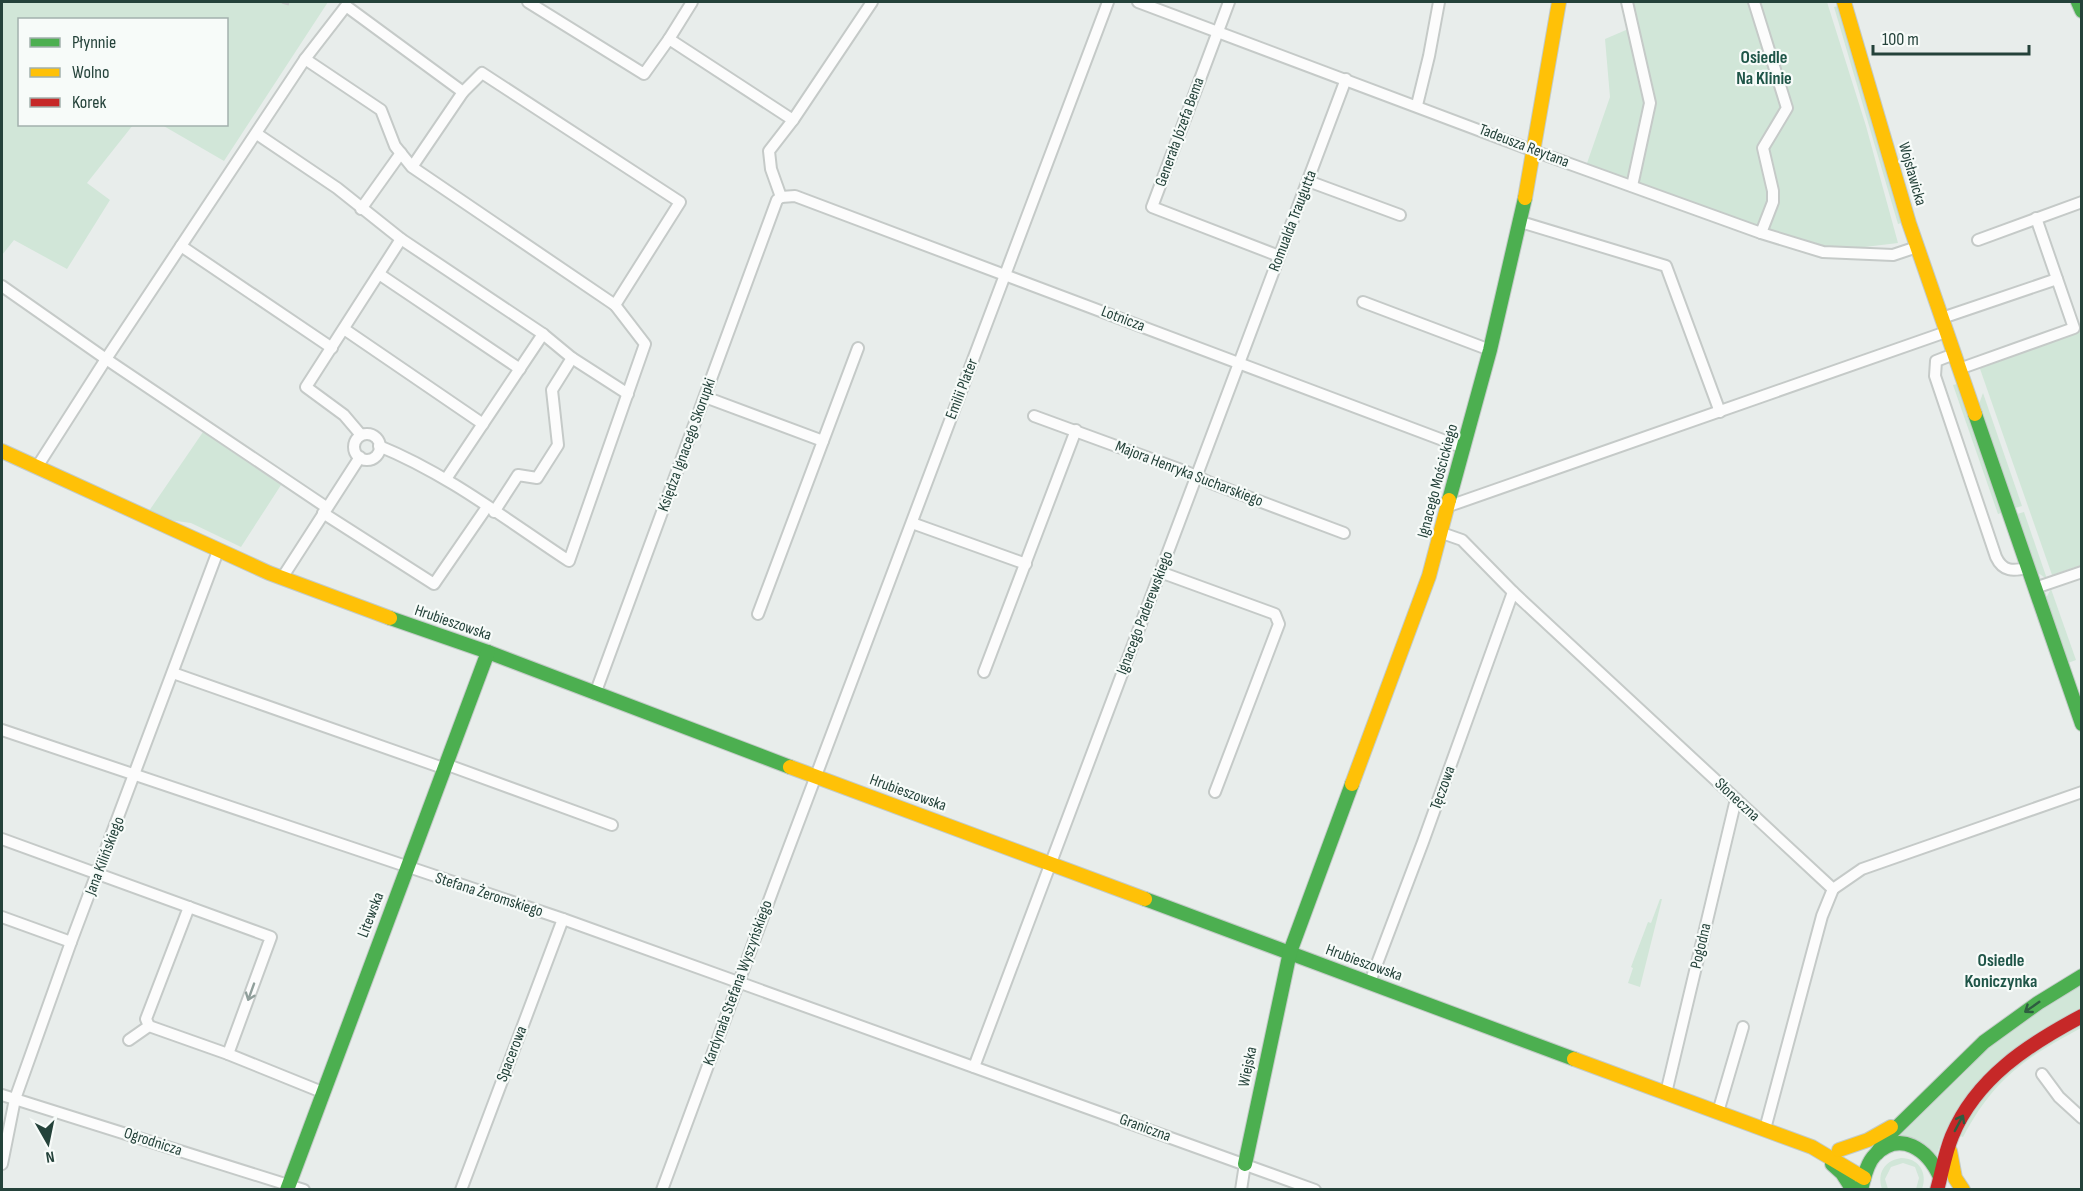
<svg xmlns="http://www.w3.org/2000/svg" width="2083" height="1191" font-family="'Sofia Sans Condensed',sans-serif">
<rect width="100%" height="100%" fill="#e8edeb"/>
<g fill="#d1e6d8">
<polygon points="2,2 328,2 224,161 162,125 226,124 226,20 20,20 20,124 133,125 87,183 110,200 67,269 14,240 2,255"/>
<polygon points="1627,2 1827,2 1866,126 1898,243 1823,252 1585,169 1610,97 1605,39 1633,27"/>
<polygon points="1838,6 1901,223 1898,224 1834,7"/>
<polygon points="2081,331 2081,565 2052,575 1979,366"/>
<polygon points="1957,384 2001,513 1998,514 1953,385"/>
<polygon points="1983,393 2022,506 2015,508 1979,404"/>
<polygon points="203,432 281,485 241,547 191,523 169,520 149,511"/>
<polygon points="2024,512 2047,579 2038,573 2017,514"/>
<polygon points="2051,589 2076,660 2068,663 2046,598"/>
<polygon points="1660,899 1662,899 1640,987 1628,983 1633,968 1631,967 1648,922 1651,923"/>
<path d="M2081 983V1008C2015 1043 1958 1081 1936 1158L1895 1140 1966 1071 1980 1053 2050 1003Z"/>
<path d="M2081 1023V1028C2025 1058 1994 1079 1963 1137L1958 1135 1979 1102 2018 1060Z"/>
<path d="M1901 1158C1919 1158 1928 1173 1922 1189H1916L1919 1178 1915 1167 1903 1163 1891 1167 1885 1179 1888 1189H1882C1877 1173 1884 1161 1901 1158Z"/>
</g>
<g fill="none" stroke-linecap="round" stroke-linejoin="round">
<defs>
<g id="street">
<polyline points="528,2 644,74 669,39 793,120"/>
<polyline points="1138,2 1534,151 1761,233 1823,252 1893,255 1917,247"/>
<polyline points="1229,2 1152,207 1279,256"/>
<polyline points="1627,2 1650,103 1632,186"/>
<polyline points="1754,2 1787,108 1763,148 1773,191 1773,202 1761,233"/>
<polyline points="669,39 692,2"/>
<polyline points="305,59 381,110 395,146 412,167 615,305 680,202 482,73 463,92 412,167"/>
<polyline points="1417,105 1429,56 1439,2"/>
<polyline points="257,134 337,188 401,239 543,334 572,358 628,394"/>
<polyline points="1308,181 1400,215"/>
<polyline points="781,197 795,196 1464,448"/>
<polyline points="781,197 771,169 769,151 793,120 872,2"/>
<polyline points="361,209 401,153"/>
<polyline points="1521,222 1666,266 1720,412"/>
<polyline points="1978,240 2082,202"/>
<polyline points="181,246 332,348"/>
<polyline points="379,274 520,369"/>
<polyline points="2,286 106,359 326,507"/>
<polyline points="1363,302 1490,350"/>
<polyline points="1942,318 2057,279"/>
<polyline points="344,329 483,424"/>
<path d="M1954 354 1936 361 1935 376 1996 557C2003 572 2013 571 2028 568"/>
<polyline points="1959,369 2074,328 2036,218"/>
<polyline points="705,397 823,441"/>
<polyline points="1034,416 1187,472 1211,483 1344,533"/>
<circle cx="367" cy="447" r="13"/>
<polyline points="361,435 344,415 306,387 401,239"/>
<path d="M379 446C448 474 508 521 569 561L645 344 615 305"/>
<polyline points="37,467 106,359 305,59 346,6 463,92"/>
<polyline points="446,479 543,334"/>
<polyline points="1449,506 1946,332"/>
<polyline points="494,512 518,475 537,478 558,445 552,390 572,358"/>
<polyline points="323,513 434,584 487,507"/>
<polyline points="912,523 1026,564"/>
<polyline points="1442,533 1462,540 1513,592 1833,889 1862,869 2082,792"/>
<polyline points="1160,572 1275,614 1279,624 1215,792"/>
<polyline points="282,578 360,457"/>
<polyline points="2035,588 2082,572"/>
<polyline points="758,614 858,348"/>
<polyline points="984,672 1076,430"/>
<polyline points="173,673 443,768"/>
<polyline points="595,694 777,200 781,197"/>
<polyline points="2,730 563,919 1315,1190"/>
<polyline points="445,764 612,825"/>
<polyline points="2,839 271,937 228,1054"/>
<polyline points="2,917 71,942"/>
<polyline points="1370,982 1423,842 1513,592"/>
<polyline points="149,1026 146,1019 189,907"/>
<polyline points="129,1040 149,1026 228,1054 322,1092"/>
<polyline points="974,1067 1346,79"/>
<polyline points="2042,1074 2059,1097 2082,1118"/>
<polyline points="1666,1093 1736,799"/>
<polyline points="2,1095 304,1190"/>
<polyline points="1718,1112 1743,1027"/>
<polyline points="1765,1129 1822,916 1833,889"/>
<polyline points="2,1164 15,1099 71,942 218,551"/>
<polyline points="461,1190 563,919"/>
<polyline points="662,1190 774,887 1108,2"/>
<polyline points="1241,1190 1245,1164"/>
</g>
<g id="fast">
<polyline points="2078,2 2082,11"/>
<polyline points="1975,414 2082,724"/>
<polyline points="1449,500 1490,350 1525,198"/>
<polyline points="390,618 488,652 790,767"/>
<polyline points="1145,899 1574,1059"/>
<polyline points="1877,1153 1889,1135 1984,1042 2038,1003 2082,976"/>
<polyline points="1245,1164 1290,952 1352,784"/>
<polyline points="1832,1164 1842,1173 1853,1190"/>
<polyline points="287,1190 488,652"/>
<path d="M1861 1190C1864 1179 1866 1164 1875 1155 1900 1129 1928 1150 1940 1177"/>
</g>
<g id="slow">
<polyline points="1844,2 1909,223 1975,414"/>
<polyline points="1525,198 1559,2"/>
<polyline points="2,451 269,573 390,618"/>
<polyline points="790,767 1145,899"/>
<polyline points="1352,784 1429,576 1449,500"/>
<polyline points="1574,1059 1812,1147 1864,1178"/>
<polyline points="1839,1150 1868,1140 1891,1127"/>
<polyline points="1950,1151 1955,1178 1963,1190"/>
</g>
<path id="jam" d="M1937 1190C1942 1172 1945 1153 1952 1136 1976 1078 2029 1044 2082 1016"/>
</defs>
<use href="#street" stroke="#c5cac8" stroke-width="14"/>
<use href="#fast" stroke="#c3cbc8" stroke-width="16"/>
<use href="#slow" stroke="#c3cbc8" stroke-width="16"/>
<use href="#jam" stroke="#c3cbc8" stroke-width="16"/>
<use href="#street" stroke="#fcfcfc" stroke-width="10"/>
<use href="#fast" stroke="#4caf50" stroke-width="14"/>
<use href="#slow" stroke="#ffc107" stroke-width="14"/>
<use href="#jam" stroke="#c62828" stroke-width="14"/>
<polyline stroke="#c9cdcc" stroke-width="3" stroke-dasharray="12 6" stroke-linecap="butt" points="282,2 289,4"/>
</g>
<defs><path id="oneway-shaft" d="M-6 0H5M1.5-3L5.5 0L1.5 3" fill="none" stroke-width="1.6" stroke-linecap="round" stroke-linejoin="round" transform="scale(1.5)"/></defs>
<use stroke="#909f9b" href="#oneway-shaft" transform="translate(251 992) rotate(110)"/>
<g stroke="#2e5d40">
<use href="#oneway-shaft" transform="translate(2032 1007) rotate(145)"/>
<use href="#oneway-shaft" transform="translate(1959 1123) rotate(-62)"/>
</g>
<g text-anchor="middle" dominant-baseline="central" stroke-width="4.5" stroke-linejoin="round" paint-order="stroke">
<g font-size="16" fill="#24423a" stroke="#f7fbf9">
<text transform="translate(1180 132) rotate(-70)">Generała Józefa Bema</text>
<text transform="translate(1524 146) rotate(21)">Tadeusza Reytana</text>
<text transform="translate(1912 174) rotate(74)">Wojsławicka</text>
<text transform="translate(1293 221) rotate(-69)">Romualda Traugutta</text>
<text transform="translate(1123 319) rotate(21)">Lotnicza</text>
<text transform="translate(962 389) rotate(-69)">Emilii Plater</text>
<text transform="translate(687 445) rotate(-70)">Księdza Ignacego Skorupki</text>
<text transform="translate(1189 474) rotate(21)">Majora Henryka Sucharskiego</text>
<text transform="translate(1438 481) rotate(-75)">Ignacego Mościckiego</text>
<text transform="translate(1145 613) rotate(-69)">Ignacego Paderewskiego</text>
<text transform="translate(453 623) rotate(19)">Hrubieszowska</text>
<text transform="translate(1443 788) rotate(-70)">Tęczowa</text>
<text transform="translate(908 793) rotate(20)">Hrubieszowska</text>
<text transform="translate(1737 800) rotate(43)">Słoneczna</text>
<text transform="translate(105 856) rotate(-69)">Jana Kilińskiego</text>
<text transform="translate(489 895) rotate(18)">Stefana Żeromskiego</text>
<text transform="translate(371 915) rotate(-69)">Litewska</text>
<text transform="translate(1701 946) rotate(-77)">Pogodna</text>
<text transform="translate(1364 963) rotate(20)">Hrubieszowska</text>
<text transform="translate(738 983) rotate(-70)">Kardynała Stefana Wyszyńskiego</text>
<text transform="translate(512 1054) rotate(-69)">Spacerowa</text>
<text transform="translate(1248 1067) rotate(-78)">Wiejska</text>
<text transform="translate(1145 1128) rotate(20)">Graniczna</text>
<text transform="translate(153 1142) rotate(18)">Ogrodnicza</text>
</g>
<g font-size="18" font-weight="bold" fill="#1f5548" stroke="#f7fbf9">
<text x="1764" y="57">Osiedle<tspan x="1764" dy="21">Na Klinie</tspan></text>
<text x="2001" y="960">Osiedle<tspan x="2001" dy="21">Koniczynka</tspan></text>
</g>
</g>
<rect width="2083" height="1191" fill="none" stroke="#24423a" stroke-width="6"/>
<rect x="18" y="18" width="210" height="108" fill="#f7fbf9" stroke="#a3b1ad" stroke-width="1.5"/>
<rect x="30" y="38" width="30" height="9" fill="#4caf50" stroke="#a3b1ad" stroke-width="1.5"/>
<text x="72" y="48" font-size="18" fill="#24423a">Płynnie</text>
<rect x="30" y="68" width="30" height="9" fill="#ffc107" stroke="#a3b1ad" stroke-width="1.5"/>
<text x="72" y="78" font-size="18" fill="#24423a">Wolno</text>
<rect x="30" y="98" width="30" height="9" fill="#c62828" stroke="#a3b1ad" stroke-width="1.5"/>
<text x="72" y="108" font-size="18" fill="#24423a">Korek</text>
<g transform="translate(48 1143) rotate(171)" stroke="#f7fbf9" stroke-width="4.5" paint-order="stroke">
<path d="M0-4.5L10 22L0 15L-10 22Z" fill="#24423a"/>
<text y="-9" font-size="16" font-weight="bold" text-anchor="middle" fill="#24423a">N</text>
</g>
<path d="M1873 45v9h156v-9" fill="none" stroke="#24423a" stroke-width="3"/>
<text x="1882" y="45" font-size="18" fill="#24423a" stroke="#f7fbf9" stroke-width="4.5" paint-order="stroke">100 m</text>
</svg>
